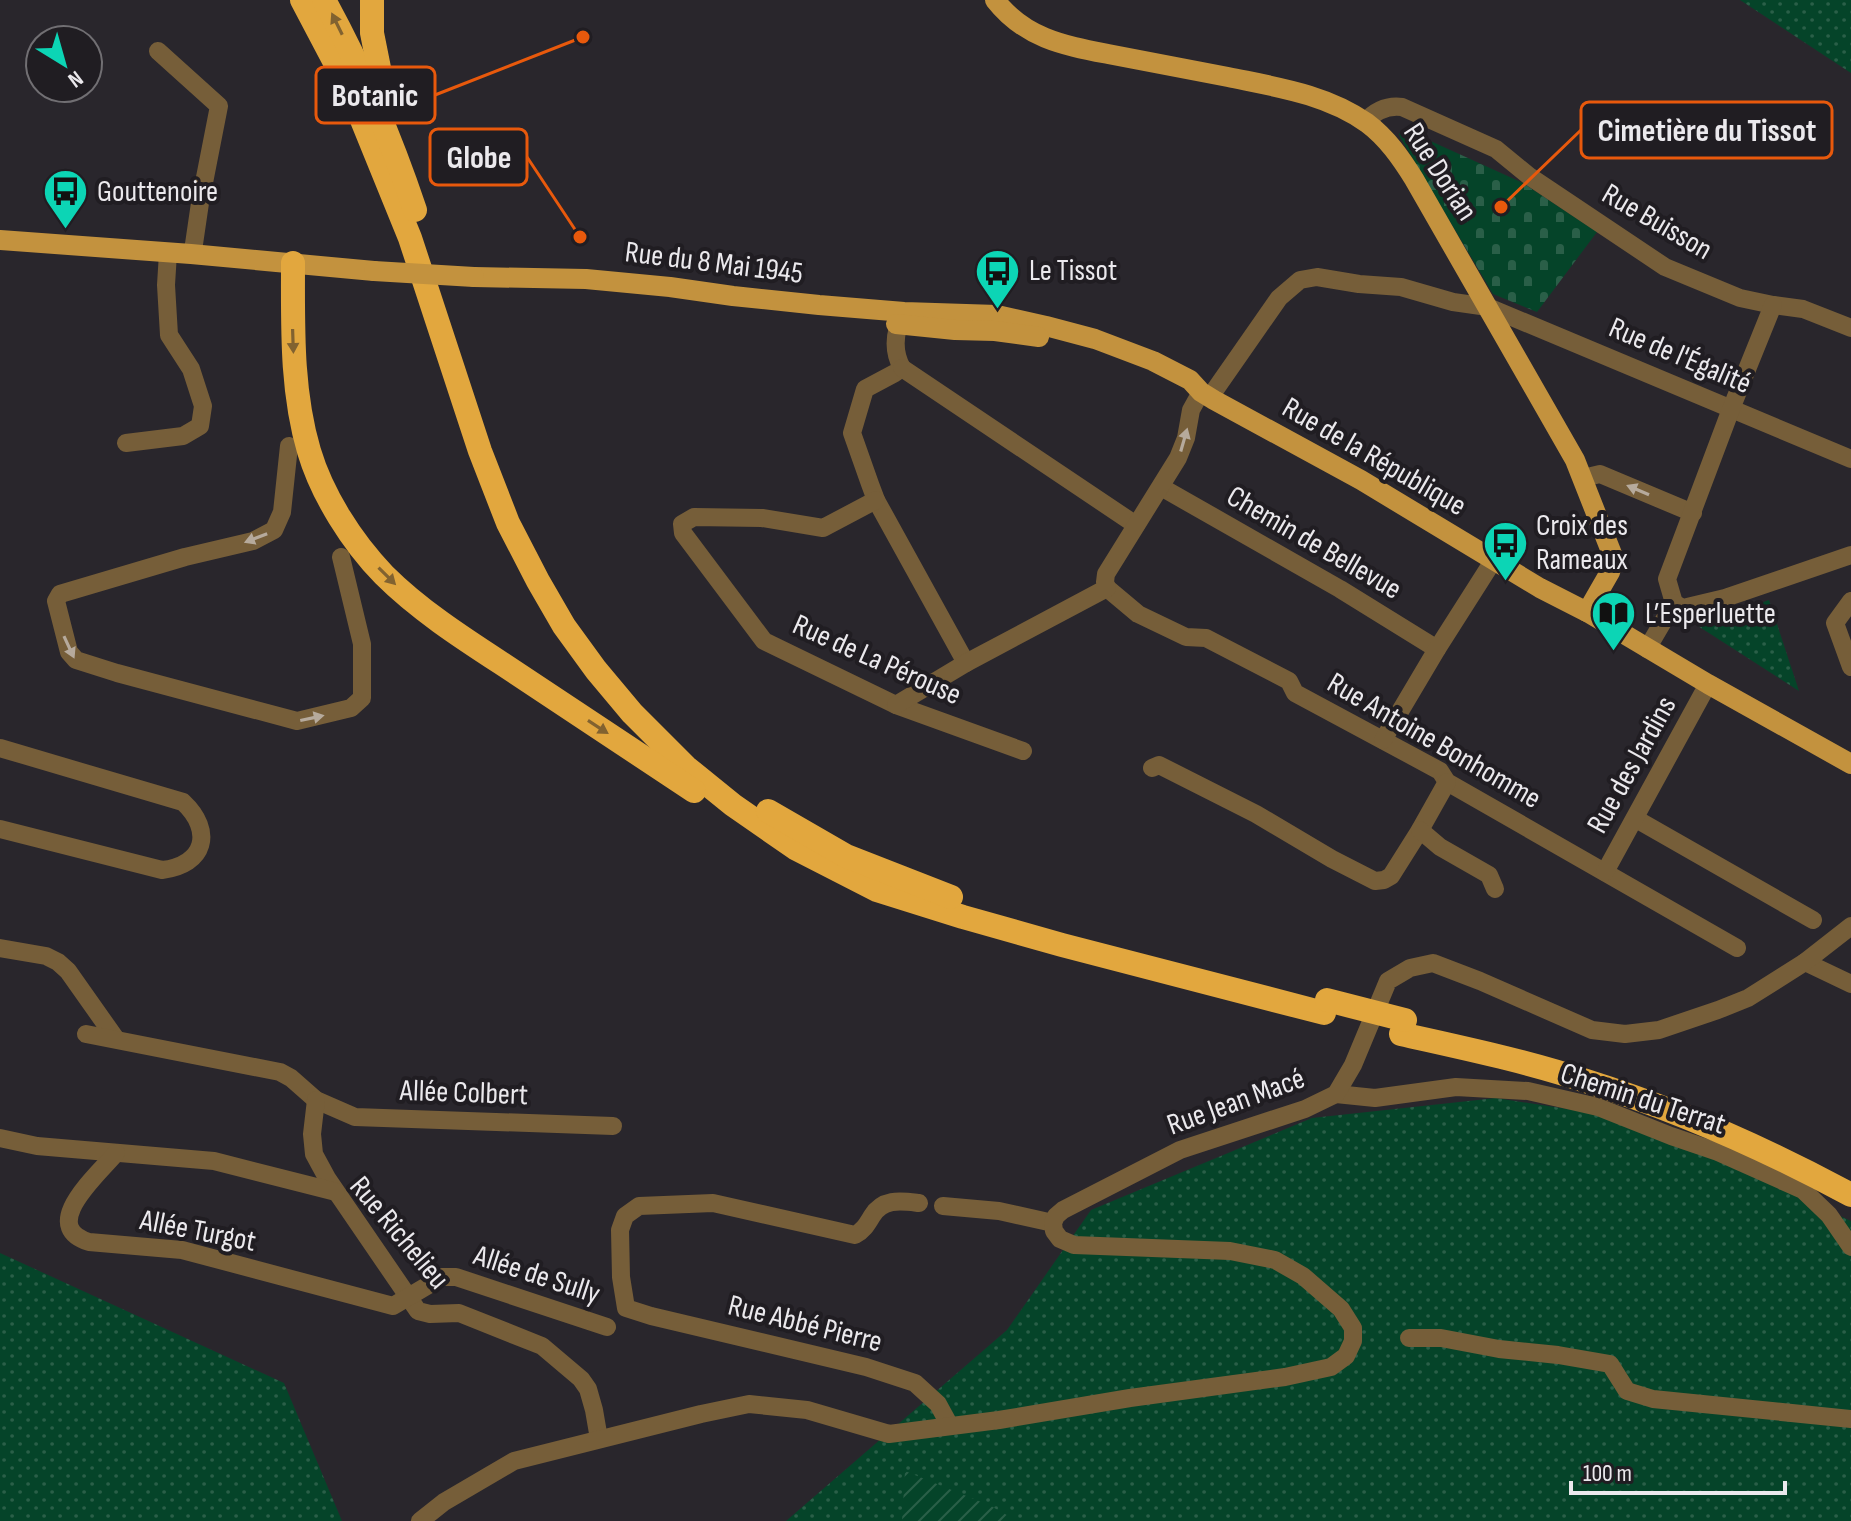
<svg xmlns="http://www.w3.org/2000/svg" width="1851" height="1521" font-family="'Sofia Sans Condensed',sans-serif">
<defs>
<pattern id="grass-dots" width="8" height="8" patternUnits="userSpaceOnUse" patternTransform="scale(2)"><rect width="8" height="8" fill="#054429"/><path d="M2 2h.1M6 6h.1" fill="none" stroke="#2a5f48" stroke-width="1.8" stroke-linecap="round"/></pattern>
<pattern id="cemetery-stones" width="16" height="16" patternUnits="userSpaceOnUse" patternTransform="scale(2)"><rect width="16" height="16" fill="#054429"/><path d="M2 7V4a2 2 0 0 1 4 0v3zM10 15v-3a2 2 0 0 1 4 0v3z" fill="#2a5f48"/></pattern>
<pattern id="garden-furrows" width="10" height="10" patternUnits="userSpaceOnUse" patternTransform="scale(2)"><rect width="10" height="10" fill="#054429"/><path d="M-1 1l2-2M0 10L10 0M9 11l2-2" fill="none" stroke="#2a5f48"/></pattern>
</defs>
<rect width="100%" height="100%" fill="#29262c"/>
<g fill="url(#grass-dots)">
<polygon points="1741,0 1851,0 1851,73 1740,0"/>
<polygon points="1769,600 1799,691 1698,626"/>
<polygon points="1496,1098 1593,1113 1732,1166 1851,1221 1851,1521 786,1521 1007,1330 1091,1210 1312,1118"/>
<polygon points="0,1253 284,1383 342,1521 0,1521"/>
</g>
<polygon fill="url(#cemetery-stones)" points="1404,129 1523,183 1597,232 1537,312 1493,294 1400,137 1399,134"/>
<polygon fill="url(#garden-furrows)" points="905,1471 991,1506 1017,1521 902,1521"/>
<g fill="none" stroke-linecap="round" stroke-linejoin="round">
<g stroke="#765e39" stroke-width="18">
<polyline points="158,51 219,106 200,203 194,244 191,254"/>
<path d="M1365 122C1375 111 1387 105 1402 107L1496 149 1529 176 1665 267 1740 298 1773 305 1803 309 1851 328"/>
<path d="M904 312C895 330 892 350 902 368L895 373 865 389 852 433 870 484 876 500 966 663"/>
<polyline points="902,368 1136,525"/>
<polyline points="1210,397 1279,298 1300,280 1317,277 1359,284 1401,287 1453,302 1488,307 1851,459"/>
<polyline points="126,443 183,436 200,426 203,406 191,369 169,335 166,285 168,253"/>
<polyline points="289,446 282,512 274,530 253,541 185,557 60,594 56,601 69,652 76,660 117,673 297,721 351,708 362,698 362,644 341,557"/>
<polyline points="1583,478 1600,474 1693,513"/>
<polyline points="1161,487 1340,589 1437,649"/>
<polyline points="876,500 823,528 762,518 694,517 682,524 683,533 764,641 896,705 1023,751"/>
<polyline points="1107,588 1138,614 1186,637 1206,638 1289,681 1295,693 1440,771 1447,782 1737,948"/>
<polyline points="1851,601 1835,623 1851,667"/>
<polyline points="1674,603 1667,579 1731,409 1773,305"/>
<polyline points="1647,649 1674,603 1683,608 1725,598 1851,555"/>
<polyline points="896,705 966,663 1107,588 1105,582 1106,574 1178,458 1186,438 1191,410 1201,392"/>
<polyline points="1383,740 1437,649 1493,561"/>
<path d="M0 748 183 802C214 831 205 865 162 870L0 829"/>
<polyline points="1152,768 1159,765 1256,814 1332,859 1375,881 1384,880 1391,876 1420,830 1447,782"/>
<polyline points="1636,819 1813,920"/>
<polyline points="1420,830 1440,847 1489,875 1495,889"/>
<polyline points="1605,872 1708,684"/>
<polyline points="0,948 46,956 58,962 68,971 116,1039"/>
<polyline points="1805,962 1851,984"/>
<polyline points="86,1034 280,1072 291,1078 316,1100 355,1117 613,1126"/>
<polyline points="1336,1094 1375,1098 1456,1087 1528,1091 1598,1107 1671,1136 1718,1152 1803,1190 1829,1215 1851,1247"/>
<polyline points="316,1100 312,1134 314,1154 327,1178 418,1311 430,1314 459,1313 542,1346 581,1379 588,1389 594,1410 599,1439"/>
<polyline points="0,1138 37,1146 214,1161 336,1192"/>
<path d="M116 1153C100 1173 37 1226 89 1242L182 1250 393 1306 442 1277H456L607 1327"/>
<path d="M919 1203C901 1201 883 1198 872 1216 867 1224 864 1230 855 1235L713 1203 639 1206 625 1216 620 1230 621 1277 626 1308 651 1316 866 1367 915 1383 938 1404 950 1426"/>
<polyline points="943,1206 999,1211 1053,1223"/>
<polyline points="1409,1338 1441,1338 1499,1349 1558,1355 1610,1364 1627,1391 1653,1399 1851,1419"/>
<polyline points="420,1521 444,1502 514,1461 701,1414 749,1404 807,1410 889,1434 999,1420 1130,1398 1285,1377 1331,1367 1346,1356 1353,1341 1353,1328 1341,1309 1303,1276 1275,1260 1230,1251 1074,1245 1060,1239 1054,1231 1053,1223 1056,1216 1063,1210 1180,1150 1305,1109 1336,1094 1353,1065 1388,981 1410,968 1433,963 1480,981 1592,1030 1625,1034 1659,1030 1718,1010 1748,998 1805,962 1851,926"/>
</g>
<g stroke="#c3923e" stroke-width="20">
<path d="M995 0C1025 38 1062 45 1108 54 1148 62 1188 69 1228 77 1276 87 1326 94 1367 123 1387 138 1401 158 1414 179L1575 460 1614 559 1610 572 1587 612"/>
<polyline points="0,240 191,254 374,271"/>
<polyline points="474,277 586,279 670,287 733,296 819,305 904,312 997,315 1046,326 1095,339 1153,361 1190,380 1201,392 1214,400 1361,480 1540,588 1587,612 1708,684 1851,764"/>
<polyline points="896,324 955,330 995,331 1039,337"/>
</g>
<g stroke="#e2a73e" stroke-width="24">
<polyline points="302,0 351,93 410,238 480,451 508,523 538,581 564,626 596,670 632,713 686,767 733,805 795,848 877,890 963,917 1062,945 1324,1013"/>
<path d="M324 0C361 67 391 139 415 210"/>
<polyline points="372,0 372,33 388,113"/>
<path d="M293 263C293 326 291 390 309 451 322 495 352 542 384 575 418 609 461 637 501 663 565 706 630 748 694 791"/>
<polyline points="768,811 846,856 951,897"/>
<path d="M1401 1034C1463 1048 1526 1061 1586 1081 1678 1110 1766 1149 1851 1195"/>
</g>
<polyline stroke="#c3923e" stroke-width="20" points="374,271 474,277"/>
<polyline stroke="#e2a73e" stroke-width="24" points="1327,1000 1405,1020"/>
</g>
<defs><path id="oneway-solid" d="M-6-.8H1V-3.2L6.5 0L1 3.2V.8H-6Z" transform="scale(2)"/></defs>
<g fill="#816230">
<use href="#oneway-solid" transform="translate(337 24) rotate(-116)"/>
<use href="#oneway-solid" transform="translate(293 341) rotate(88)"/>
<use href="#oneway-solid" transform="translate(387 576) rotate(45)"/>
<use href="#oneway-solid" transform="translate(598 727) rotate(33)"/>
</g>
<g fill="#b6aa9c">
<use href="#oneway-solid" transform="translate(1184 440) rotate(-74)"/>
<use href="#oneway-solid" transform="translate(1638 490) rotate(-157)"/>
<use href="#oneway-solid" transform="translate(256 538) rotate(159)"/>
<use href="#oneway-solid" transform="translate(69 647) rotate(65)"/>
<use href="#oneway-solid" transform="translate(312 718) rotate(-12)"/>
</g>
<defs>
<symbol id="bus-pin" viewBox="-11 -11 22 30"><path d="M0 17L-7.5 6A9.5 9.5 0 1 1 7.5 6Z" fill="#0cd5b5" stroke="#201d22"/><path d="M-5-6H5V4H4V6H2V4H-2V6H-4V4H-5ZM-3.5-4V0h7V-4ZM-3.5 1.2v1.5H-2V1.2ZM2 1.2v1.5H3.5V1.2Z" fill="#111"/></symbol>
<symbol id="library-pin" viewBox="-11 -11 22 30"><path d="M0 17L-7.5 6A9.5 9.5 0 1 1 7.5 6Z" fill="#0cd5b5" stroke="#201d22"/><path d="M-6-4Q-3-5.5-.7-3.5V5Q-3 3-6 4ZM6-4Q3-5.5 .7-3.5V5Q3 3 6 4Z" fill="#111"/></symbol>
</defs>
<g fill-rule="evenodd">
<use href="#bus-pin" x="40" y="166" width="51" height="69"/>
<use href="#bus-pin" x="972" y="246" width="51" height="69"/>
<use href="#bus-pin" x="1480" y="518" width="51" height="69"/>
<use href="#library-pin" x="1588" y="588" width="51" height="69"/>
</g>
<g text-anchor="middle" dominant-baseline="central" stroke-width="8" stroke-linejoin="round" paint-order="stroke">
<g font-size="30" fill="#ebe9ed" stroke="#201d22">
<text transform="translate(1440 172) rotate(57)">Rue Dorian</text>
<text transform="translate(1657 222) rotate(30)">Rue Buisson</text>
<text transform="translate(714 263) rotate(7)">Rue du 8 Mai 1945</text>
<text transform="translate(1680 356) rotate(23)">Rue de l'Égalité</text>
<text transform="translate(1374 457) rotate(30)">Rue de la République</text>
<text transform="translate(1314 543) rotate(30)">Chemin de Bellevue</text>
<text transform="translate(877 660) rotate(24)">Rue de La Pérouse</text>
<text transform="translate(1434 741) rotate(30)">Rue Antoine Bonhomme</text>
<text transform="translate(1632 765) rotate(-61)">Rue des Jardins</text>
<text transform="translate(464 1093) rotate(2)">Allée Colbert</text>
<text transform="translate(1643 1099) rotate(18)">Chemin du Terrat</text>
<text transform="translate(1236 1102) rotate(-20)">Rue Jean Macé</text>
<text transform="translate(198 1231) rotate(11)">Allée Turgot</text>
<text transform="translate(399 1233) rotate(50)">Rue Richelieu</text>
<text transform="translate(537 1275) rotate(18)">Allée de Sully</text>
<text transform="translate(805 1324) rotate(14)">Rue Abbé Pierre</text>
</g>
<g font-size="30" fill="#ebe9ed" stroke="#201d22" text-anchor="start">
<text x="97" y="192">Gouttenoire</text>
<text x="1029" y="271">Le Tissot</text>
<text x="1536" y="526">Croix des<tspan x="1536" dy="34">Rameaux</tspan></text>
<text x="1645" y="614">L’Esperluette</text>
</g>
</g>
<path fill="none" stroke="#e8590c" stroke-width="3" d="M583 37L435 95M1501 207L1581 130M580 237L527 157"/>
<g fill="#e8590c" stroke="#201d22" stroke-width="3">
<circle cx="583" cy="37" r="8"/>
<circle cx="1501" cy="207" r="8"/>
<circle cx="580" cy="237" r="8"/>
</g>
<g fill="#201d22" stroke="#e8590c" stroke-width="3">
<rect x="316" y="67" width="119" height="56" rx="8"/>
<rect x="1581" y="102" width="251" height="56" rx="8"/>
<rect x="430" y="129" width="97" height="56" rx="8"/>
</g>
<g font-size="32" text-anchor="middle" font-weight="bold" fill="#ebe9ed">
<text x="375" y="106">Botanic</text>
<text x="1707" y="141">Cimetière du Tissot</text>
<text x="479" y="168">Globe</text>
</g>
<g transform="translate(64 64) rotate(143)"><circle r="38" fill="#201d22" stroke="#716f73" stroke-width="2"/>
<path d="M0-6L14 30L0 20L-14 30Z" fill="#0cd5b5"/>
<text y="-12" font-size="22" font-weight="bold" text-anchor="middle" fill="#ebe9ed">N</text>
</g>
<path d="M1571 1481v12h214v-12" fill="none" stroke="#ebe9ed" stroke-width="4"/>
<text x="1583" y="1481" font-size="24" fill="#ebe9ed" stroke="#201d22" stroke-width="6" paint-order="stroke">100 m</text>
</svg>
